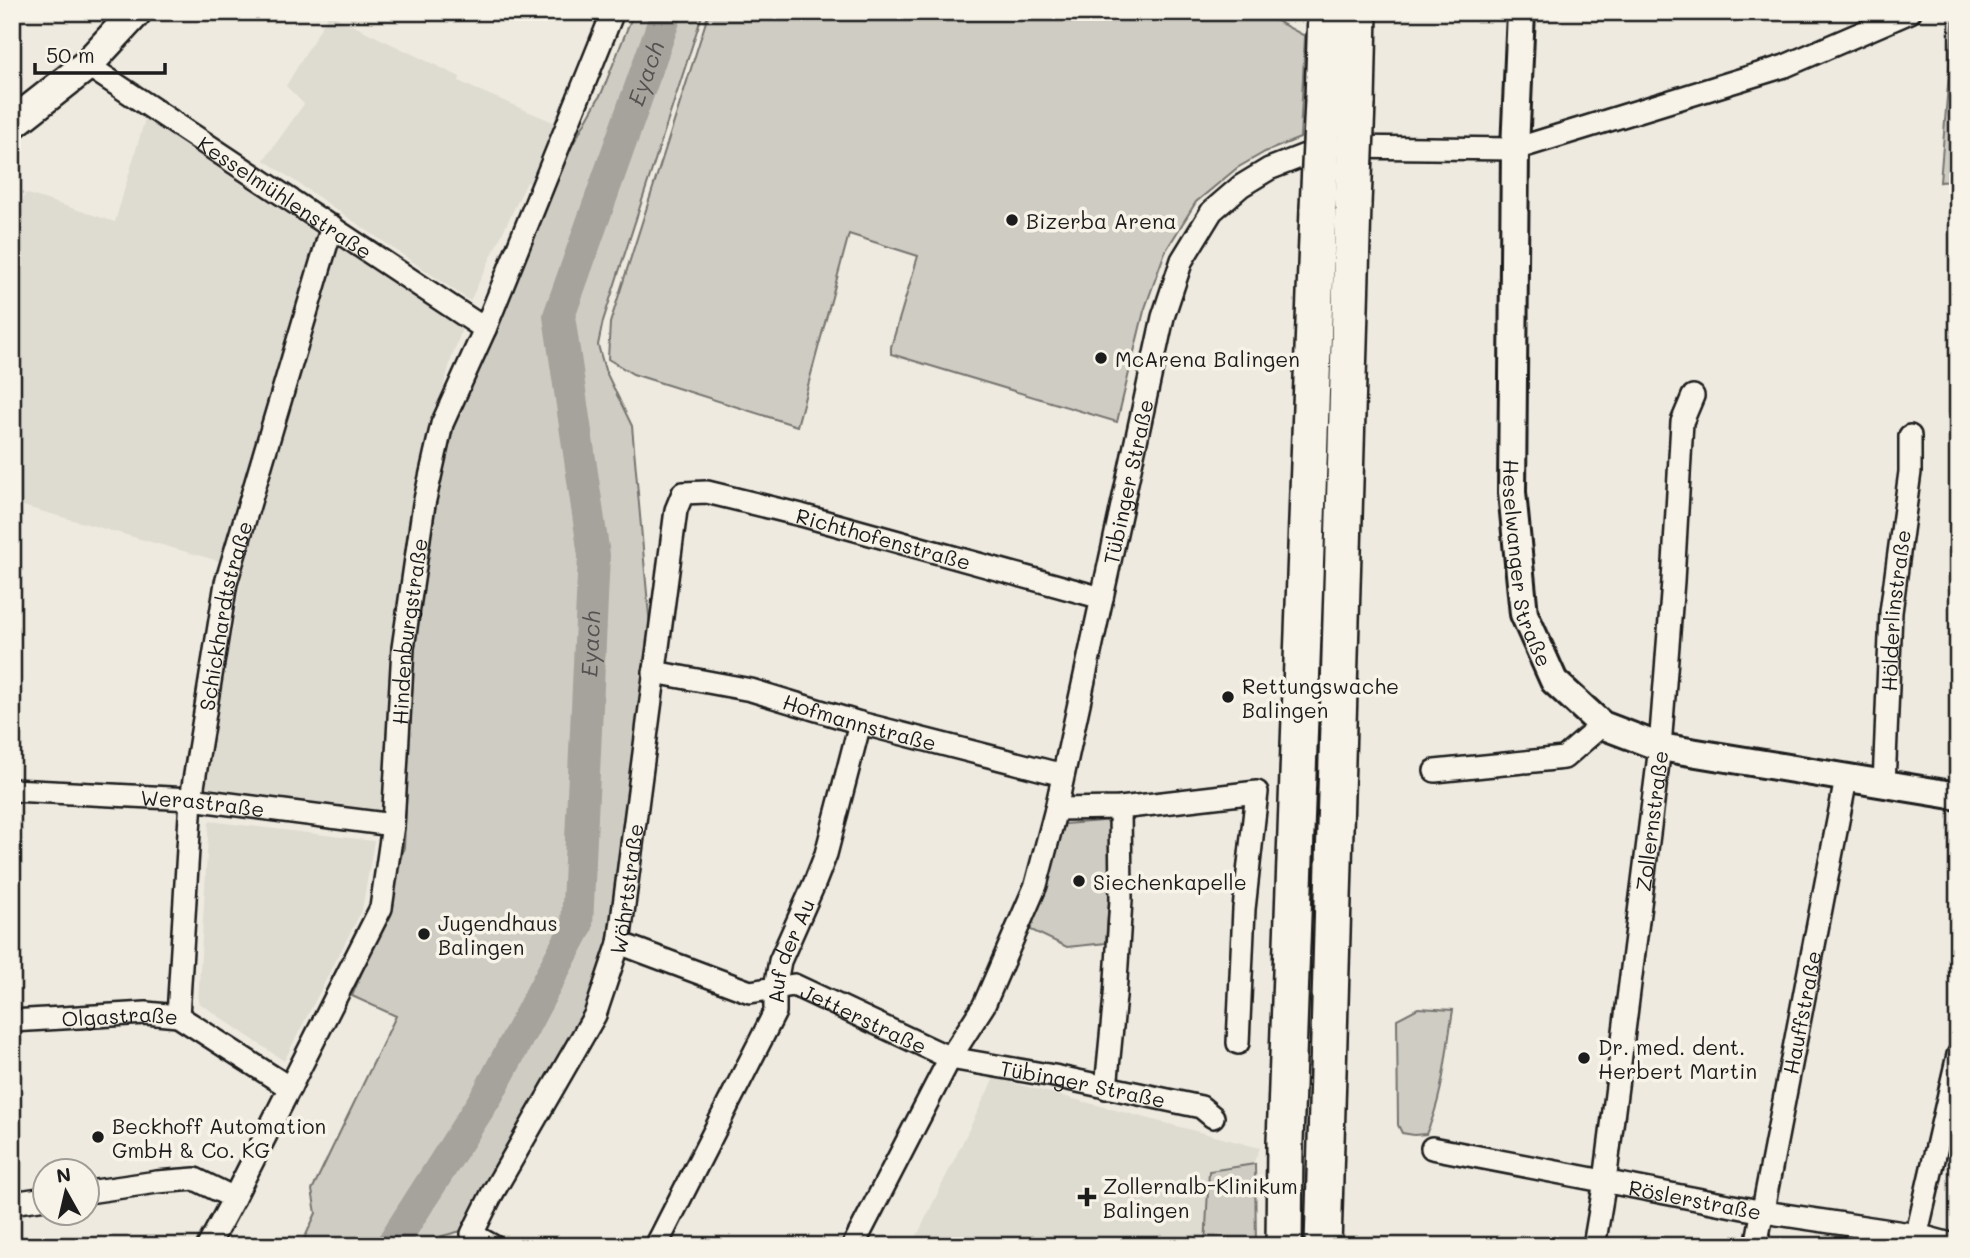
<svg xmlns="http://www.w3.org/2000/svg" width="1970" height="1258" font-family="Mali,sans-serif">
<rect width="100%" height="100%" fill="#eeeae0"/>
<filter id="ink" filterUnits="userSpaceOnUse"><feTurbulence type="fractalNoise" baseFrequency=".0143" numOctaves="2"/><feDisplacementMap in="SourceGraphic" scale="14" xChannelSelector="R" yChannelSelector="G"/><feConvolveMatrix kernelMatrix="1 2 1 2 8 2 1 2 1" color-interpolation-filters="sRGB"/></filter>
<g filter="url(#ink)">
<g fill="#dedbd1">
<polygon points="329,14 460,77 459,81 473,88 565,127 540,189 527,182 470,301 264,160 304,104 286,86"/>
<polygon points="145,119 317,234 219,561 12,503 12,240 25,193 115,222"/>
<polygon points="338,246 463,326 451,360 424,455 398,629 383,814 203,789 242,577"/>
<polygon points="209,821 374,841 362,910 284,1061 198,1002"/>
<polygon points="994,1078 1260,1148 1218,1246 912,1246"/>
</g>
<g fill="#cfccc3" stroke="#767470" stroke-width="2">
<polygon points="634,12 703,12 603,321 598,345 605,370 632,426 654,672 630,847 595,1015 492,1194 461,1231 442,1236 459,1246 301,1246 316,1213 312,1190 396,1016 352,996 381,925 404,847 414,637 449,425 555,176 602,92"/>
<polygon points="709,12 1260,12 1305,36 1300,138 1265,152 1237,168 1196,202 1165,252 1144,311 1117,422 891,354 891,347 918,256 849,234 797,426 633,374 608,359 610,323"/>
<polygon points="1954,12 1958,12 1958,180 1940,182"/>
<polygon points="1114,820 1106,943 1067,947 1029,929 1065,824"/>
<path d="M1418 1008 1453 1010C1446 1050 1444 1096 1426 1134L1414 1135 1402 1133 1398 1125 1397 1019Z"/>
<polygon points="1255,1164 1256,1246 1205,1246 1209,1171"/>
</g>
<g fill="none" stroke-linecap="round" stroke-linejoin="round">
<path stroke="#a6a39d" stroke-width="32" id="s1" d="M391 1246 488 1094 577 926 594 555 559 316 667 12"/>
<defs>
<g id="minor">
<path id="s2" d="M87 65 485 329"/>
<path id="s3" d="M654 672 751 690 860 723 1063 775"/>
<polyline points="1435,771 1564,758 1602,725"/>
<path id="s4" d="M1884 785 1891 612 1910 472V436"/>
<path id="s5" d="M12 790 191 799 393 825"/>
<polyline points="1056,809 1120,808 1257,792 1244,909 1238,1043"/>
<path id="s6" d="M619 943 750 992 794 985 950 1058 1054 1076 1201 1107 1213 1117"/>
<path id="s7" d="M178 1016 191 799 226 583 332 226"/>
<path id="s8" d="M12 1021 146 1013 178 1016 290 1088"/>
<polyline points="1106,1088 1115,996 1121,900 1120,808"/>
<path id="s9" d="M1432 1148 1764 1212 1917 1235 1958 1246"/>
<polyline points="88,1192 157,1182 195,1179 234,1198"/>
<polyline points="12,1203 46,1198"/>
<path id="s10" d="M208 1246 234 1198 381 908 393 825 403 648 424 504 442 424 485 329 613 12"/>
<path id="s11" d="M493 1246 472 1234 492 1194 595 1015 619 943 676 510 683 493 707 492 801 515 1102 598"/>
<path id="s12" d="M656 1246 775 1012V988L780 961 815 882 826 854 860 723"/>
<path id="s13" d="M853 1246 950 1058 984 1005 1036 885 1056 809 1163 317 1182 260 1212 211 1241 186 1269 169 1305 155 1342 147 1515 149 1785 66 1910 12"/>
<path id="s14" d="M1594 1246 1605 1181 1660 747 1673 581 1682 422 1693 396"/>
<path id="s15" d="M1756 1246 1846 779"/>
<polyline points="1914,1246 1958,1055"/>
</g>
<g id="tertiary">
<path id="s16" d="M1521 12 1515 149 1512 492 1524 614 1554 681 1602 725 1660 747 1958 796"/>
</g>
<polyline id="secondary" points="12,124 87,65 136,12"/>
<g id="trunk">
<polyline points="1323,100 1326,12"/>
<polyline points="1357,103 1359,12"/>
<polyline points="1284,1246 1285,1142 1318,209"/>
<polyline points="1323,1246 1353,204"/>
</g>
</defs>
<use href="#minor" stroke="#1c1c1c" stroke-width="26"/>
<use href="#tertiary" stroke="#1c1c1c" stroke-width="32"/>
<use href="#secondary" stroke="#1c1c1c" stroke-width="35"/>
<use href="#trunk" stroke="#1c1c1c" stroke-width="40"/>
<use href="#minor" stroke="#f7f3e8" stroke-width="21"/>
<use href="#tertiary" stroke="#f7f3e8" stroke-width="26"/>
<use href="#secondary" stroke="#f7f3e8" stroke-width="30"/>
<use href="#trunk" stroke="#f7f3e8" stroke-width="35"/>
<defs>
<g id="trunk-bridge">
<polyline points="1353,204 1357,103"/>
<polyline points="1318,209 1323,100"/>
</g>
</defs>
<use href="#trunk-bridge" stroke="#1c1c1c" stroke-width="40" stroke-linecap="butt"/>
<use href="#trunk-bridge" stroke="#f7f3e8" stroke-width="35"/>
</g>
</g>
<g fill="#1c1c1c" stroke="#f7f3e8" stroke-width="2.5">
<circle cx="1012" cy="220" r="7"/>
<circle cx="1101" cy="358" r="7"/>
<circle cx="1228" cy="697" r="7"/>
<circle cx="1079" cy="881" r="7"/>
<circle cx="424" cy="934" r="7"/>
<circle cx="1584" cy="1058" r="7"/>
<circle cx="98" cy="1137" r="7"/>
<path d="M1083.5 1186.5h7v7h7v7h-7v7h-7v-7h-7v-7h7z"/>
</g>
<g text-anchor="middle" dominant-baseline="central" stroke-width="7" stroke-linejoin="round" paint-order="stroke">
<g font-size="21" fill="#1c1c1c" stroke="#f7f3e8">
<text stroke="none"><textPath href="#s2" startOffset="238">Kesselmühlenstraße</textPath></text>
<text stroke="none"><textPath href="#s13" startOffset="819">Tübinger Straße</textPath></text>
<text stroke="none"><textPath href="#s11" startOffset="1013">Richthofenstraße</textPath></text>
<text stroke="none"><textPath href="#s16" startOffset="553">Heselwanger Straße</textPath></text>
<text stroke="none"><textPath href="#s4" startOffset="175">Hölderlinstraße</textPath></text>
<text stroke="none"><textPath href="#s7" startOffset="404">Schickhardtstraße</textPath></text>
<text stroke="none"><textPath href="#s10" startOffset="658">Hindenburgstraße</textPath></text>
<text stroke="none"><textPath href="#s3" startOffset="212">Hofmannstraße</textPath></text>
<text stroke="none"><textPath href="#s5" startOffset="191">Werastraße</textPath></text>
<text stroke="none"><textPath href="#s14" startOffset="429">Zollernstraße</textPath></text>
<text stroke="none"><textPath href="#s11" startOffset="406">Wöhrtstraße</textPath></text>
<text stroke="none"><textPath href="#s12" startOffset="326">Auf der Au</textPath></text>
<text stroke="none"><textPath href="#s15" startOffset="238">Hauffstraße</textPath></text>
<text stroke="none"><textPath href="#s6" startOffset="262">Jetterstraße</textPath></text>
<text stroke="none"><textPath href="#s8" startOffset="108">Olgastraße</textPath></text>
<text stroke="none"><textPath href="#s6" startOffset="492">Tübinger Straße</textPath></text>
<text stroke="none"><textPath href="#s9" startOffset="268">Röslerstraße</textPath></text>
</g>
<g font-size="21" fill="#1c1c1c" stroke="#f7f3e8" text-anchor="start">
<text x="1026" y="220">Bizerba Arena</text>
<text x="1115" y="358">McArena Balingen</text>
<text x="1242" y="685">Rettungswache<tspan x="1242" dy="24">Balingen</tspan></text>
<text x="1093" y="881">Siechenkapelle</text>
<text x="438" y="922">Jugendhaus<tspan x="438" dy="24">Balingen</tspan></text>
<text x="1598" y="1046">Dr. med. dent.<tspan x="1598" dy="24">Herbert Martin</tspan></text>
<text x="112" y="1125">Beckhoff Automation<tspan x="112" dy="24">GmbH &amp; Co. KG</tspan></text>
<text x="1103" y="1185">Zollernalb-Klinikum<tspan x="1103" dy="24">Balingen</tspan></text>
</g>
<g font-size="23" font-style="italic" fill="#535250" stroke="#f7f3e8">
<text stroke="none"><textPath href="#s1" startOffset="1241">Eyach</textPath></text>
<text stroke="none"><textPath href="#s1" startOffset="653">Eyach</textPath></text>
</g>
</g>
<rect width="1970" height="1258" fill="none" stroke="#f7f3e8" stroke-width="42"/>
<rect x="21" y="21" width="1928" height="1216" fill="none" stroke="#1c1c1c" stroke-width="2.5" filter="url(#ink)"/>
<g transform="translate(66 1192) rotate(352)"><circle r="33" fill="#f7f3e8" stroke="#9f9d96" stroke-width="2"/>
<path d="M0-5L12 26L0 18L-12 26Z" fill="#1c1c1c"/>
<text y="-10" font-size="19" font-weight="bold" text-anchor="middle" fill="#1c1c1c">N</text>
</g>
<path d="M35 63v10h130v-10" fill="none" stroke="#1c1c1c" stroke-width="3.5"/>
<text x="46" y="63" font-size="21" fill="#1c1c1c" stroke="#f7f3e8" stroke-width="5" paint-order="stroke">50 m</text>
</svg>
